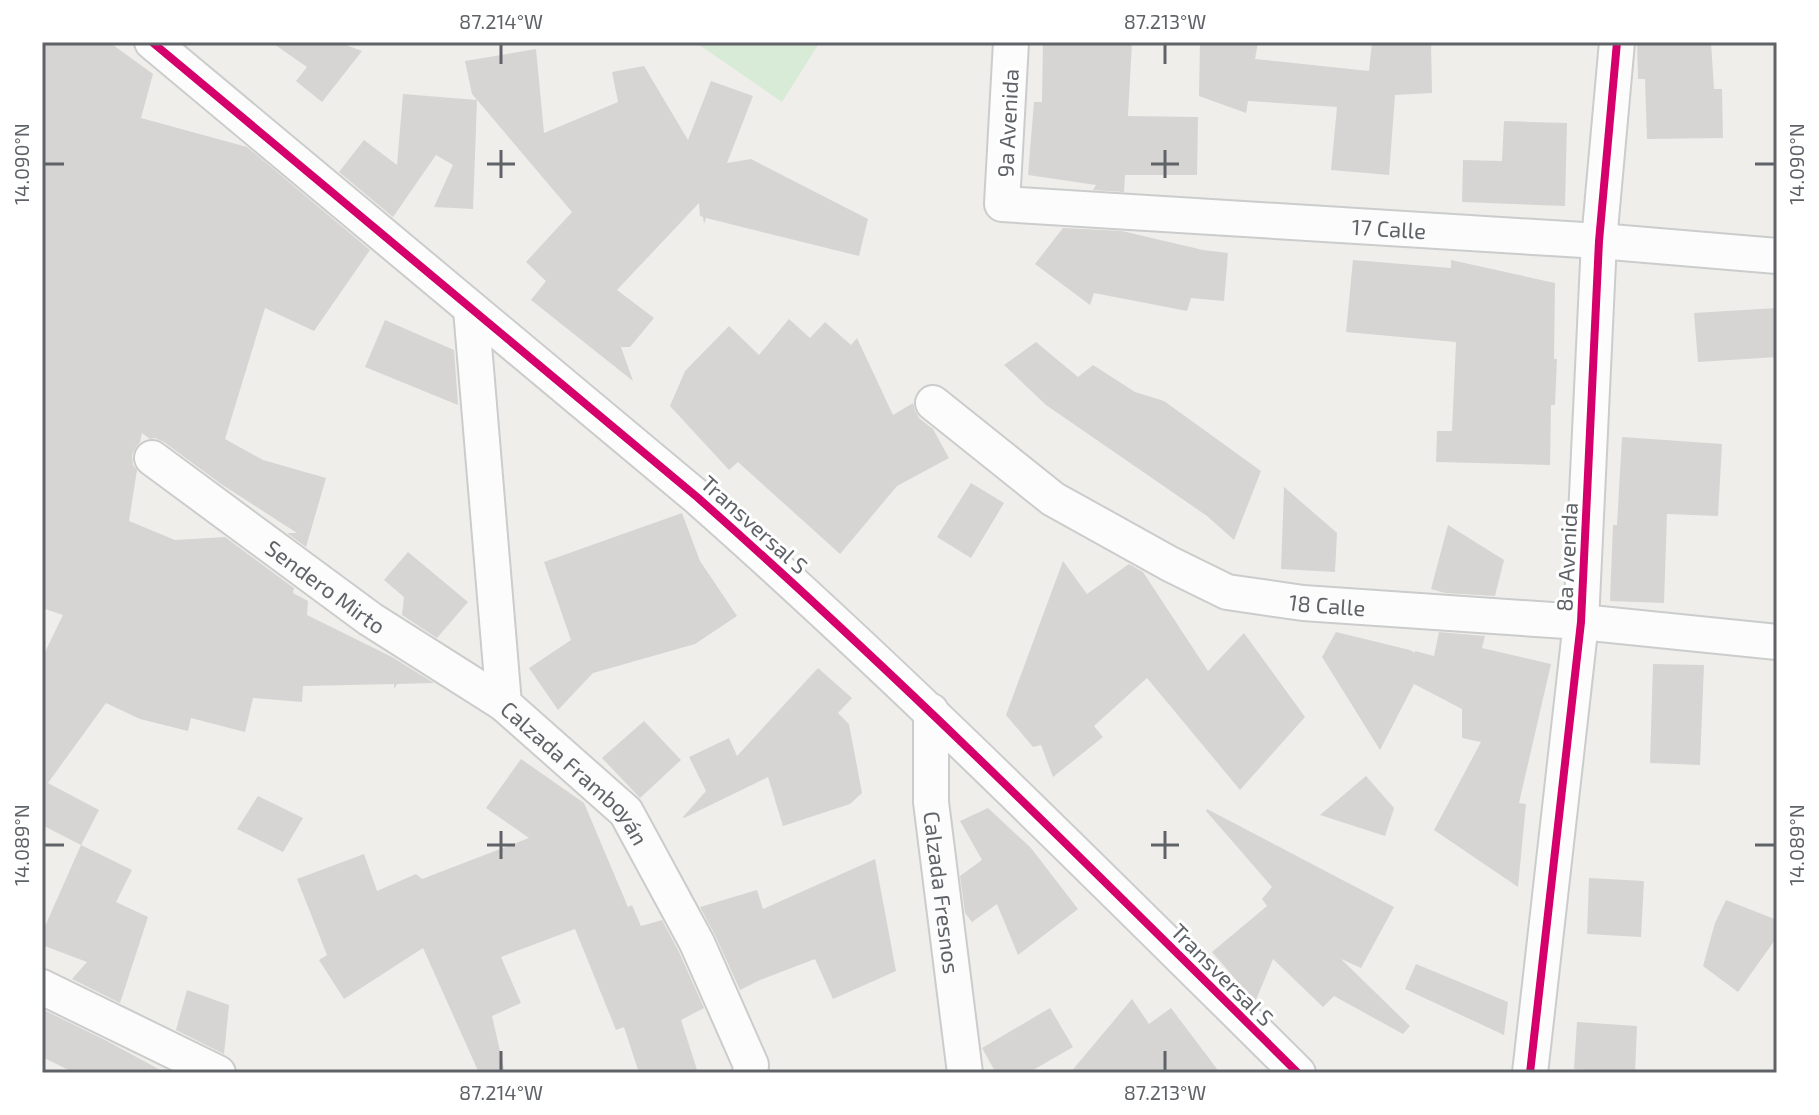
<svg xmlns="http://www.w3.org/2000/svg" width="1819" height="1115" font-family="'Exo 2',sans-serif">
<rect width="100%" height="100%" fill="#efeeea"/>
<polygon fill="#d8ebd6" points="700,42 820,42 782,102 698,44"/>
<g fill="#d6d5d3">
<polygon points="42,42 109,42 153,74 141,118 247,147 370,250 314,331 265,308 225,439 263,460 326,478 306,547 287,533 297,533 221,484 164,442 155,438 150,439 142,433 140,442 136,447 132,455 133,465 137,470 129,521 175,540 225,537 294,588 293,593 308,601 307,615 392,657 434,683 397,684 394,689 394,684 303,686 302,702 253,698 245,732 191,718 188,731 140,719 106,703 48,783 99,810 81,845 42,825 42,653 44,654 63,615 42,608"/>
<polygon points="271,42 338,42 362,51 322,102 296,81 307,67"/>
<polygon points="1043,42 1132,42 1128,116 1198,117 1197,175 1125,175 1124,192 1093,190 1096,185 1028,175 1034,102 1042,102"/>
<polygon points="1200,42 1258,42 1255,59 1369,71 1372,42 1431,42 1432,93 1395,95 1389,175 1331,170 1337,107 1248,101 1246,113 1199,96"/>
<polygon points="1637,42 1711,42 1714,89 1722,89 1723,138 1647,139 1645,79 1638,79"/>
<polygon points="536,49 544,133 618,102 612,72 644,66 688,140 711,81 753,96 727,163 751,159 868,219 859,256 706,218 704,224 703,217 700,216 699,203 617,290 654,318 630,347 621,347 633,381 531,300 546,281 526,262 572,212 472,94 465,61"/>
<polygon points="403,94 477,100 473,209 434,207 453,165 436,155 393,217 339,172 364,140 397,165"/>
<polygon points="1504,121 1567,123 1565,206 1462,202 1463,160 1502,161"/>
<polygon points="1063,228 1122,231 1203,250 1228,253 1224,301 1191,298 1187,311 1094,293 1090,305 1035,264"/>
<polygon points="1353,260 1451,268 1451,260 1555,283 1554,359 1557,359 1555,405 1551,405 1550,465 1436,462 1437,431 1452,431 1456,342 1346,332"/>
<polygon points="1777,308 1777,357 1698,362 1694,313"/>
<polygon points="789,319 810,338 825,322 851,345 857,338 893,415 913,403 915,411 920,419 933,429 949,458 897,486 840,554 738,462 729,470 670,406 685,371 729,326 759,355"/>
<polygon points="385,320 454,350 458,405 365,367"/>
<polygon points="1036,342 1078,377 1093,365 1135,392 1164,401 1261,471 1234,540 1207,516 1046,405 1004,365"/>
<polygon points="1622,437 1722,444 1718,516 1667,514 1664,603 1610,601 1613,525 1617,525"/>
<polygon points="971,483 1004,503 971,558 937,537"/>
<polygon points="1284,487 1337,533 1335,572 1281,569"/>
<polygon points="682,513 700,561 737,616 695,644 593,673 558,710 529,668 571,640 544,562"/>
<polygon points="1448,525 1504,560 1495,596 1445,593 1431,589"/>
<polygon points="408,552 468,602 437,638 402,615 404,597 384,580"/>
<polygon points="1063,561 1087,594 1129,564 1143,572 1208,671 1244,633 1305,717 1240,790 1147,678 1094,726 1103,737 1053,777 1041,745 1033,747 1006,715"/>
<polygon points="1336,632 1410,650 1415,653 1415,651 1434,656 1439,632 1485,636 1482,648 1551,664 1519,803 1526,804 1518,887 1434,830 1481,742 1462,738 1462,709 1414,684 1380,750 1322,657"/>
<polygon points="1653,664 1704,665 1700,765 1650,763"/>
<polygon points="818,668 852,698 838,713 849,724 862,793 850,804 783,826 768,777 684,818 683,817 706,791 689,757 729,738 737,756"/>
<polygon points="644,721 681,760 640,798 602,758"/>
<polygon points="521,759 584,803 628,907 632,905 641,926 662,920 679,952 704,1008 681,1020 698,1073 639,1073 624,1027 616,1030 575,929 501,957 521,1003 492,1016 505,1073 479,1073 423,948 344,999 319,960 327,955 297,879 364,854 377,891 416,874 422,879 529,838 486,808"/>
<polygon points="1366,776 1394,808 1385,836 1320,815"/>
<polygon points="258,796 303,818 283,852 237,829"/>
<polygon points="988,808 1031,848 1078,909 1018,955 997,904 972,922 965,913 960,876 982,860 960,821"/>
<polygon points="1207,809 1394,907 1361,968 1341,959 1410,1026 1403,1034 1334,996 1323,1007 1273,959 1255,1002 1212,952 1267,906 1262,899 1272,887 1206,811"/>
<polygon points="81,845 132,870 116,902 148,917 120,1003 72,979 87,962 42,945 42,933"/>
<polygon points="875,859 896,971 833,999 815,959 760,980 740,990 715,935 700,907 757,890 763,909"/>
<polygon points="1589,878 1644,881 1641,937 1587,934"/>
<polygon points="1726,900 1777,920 1777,937 1738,992 1703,966 1715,923"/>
<polygon points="1416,964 1508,1002 1504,1035 1405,989"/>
<polygon points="187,990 229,1005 224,1054 176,1030"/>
<polygon points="1132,999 1149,1024 1171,1008 1220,1073 1070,1073"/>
<polygon points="1050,1008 1073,1047 1028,1073 996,1073 982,1048"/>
<polygon points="44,1010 107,1041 164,1072 165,1069 172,1073 75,1073 42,1057 42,1012"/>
<polygon points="1577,1022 1637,1026 1635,1073 1574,1069"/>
</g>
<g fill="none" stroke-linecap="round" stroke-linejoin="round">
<defs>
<g id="minor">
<path d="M152 42 697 497C905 681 1101 878 1298 1073"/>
<path id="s1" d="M1011 42 1002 204 1599 241 1777 256"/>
<path id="s2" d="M471 309 504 704 626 812 697 943 751 1065 750 1073"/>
<path id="s3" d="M933 403 1053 499 1170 564 1227 592 1303 603 1581 622 1777 642"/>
<path id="s4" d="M152 458 370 619 504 704"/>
<path id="s5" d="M931 711V802L965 1073"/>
<polyline points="42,987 218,1073"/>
<polyline points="1530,1073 1581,622 1599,241 1617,42"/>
</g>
</defs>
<use href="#minor" stroke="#cbcccc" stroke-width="38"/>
<use href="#minor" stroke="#fdfcfc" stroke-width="34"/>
<defs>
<g id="cycleway">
<path d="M152 42 697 497C905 681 1101 878 1298 1073"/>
<polyline points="1530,1073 1581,622 1599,241 1617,42"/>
</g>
</defs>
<use href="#cycleway" stroke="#fff" stroke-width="13"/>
<use href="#cycleway" stroke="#d6006c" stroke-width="8"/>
</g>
<path fill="none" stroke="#5f6368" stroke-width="3" d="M501 44V64M1165 44V64M501 150V178M1165 150V178M44 164H64M487 164H515M1151 164H1179M1755 164H1775M501 831V859M1165 831V859M44 845H64M487 845H515M1151 845H1179M1755 845H1775M501 1051V1071M1165 1051V1071"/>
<g text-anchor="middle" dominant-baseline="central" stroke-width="6" stroke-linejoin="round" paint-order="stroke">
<g font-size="22" fill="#5f6368" stroke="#fff">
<text transform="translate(1007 123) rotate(-87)">9a Avenida</text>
<text stroke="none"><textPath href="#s1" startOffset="550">17 Calle</textPath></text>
<text transform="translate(755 524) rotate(42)">Transversal S</text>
<text transform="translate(1566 557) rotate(-87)">8a Avenida</text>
<text stroke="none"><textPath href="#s4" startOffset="216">Sendero Mirto</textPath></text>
<text stroke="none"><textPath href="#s3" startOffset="452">18 Calle</textPath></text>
<text stroke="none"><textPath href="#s2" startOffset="496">Calzada Framboyán</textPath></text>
<text stroke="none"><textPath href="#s5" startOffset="182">Calzada Fresnos</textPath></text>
<text transform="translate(1223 974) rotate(45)">Transversal S</text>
</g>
</g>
<rect width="1819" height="1115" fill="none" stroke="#ffffff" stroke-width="88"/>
<rect x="44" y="44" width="1731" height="1027" fill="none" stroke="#5f6368" stroke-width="3"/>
<g font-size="20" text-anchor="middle" fill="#5f6368">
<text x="501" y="29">87.214°W</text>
<text x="1165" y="29">87.213°W</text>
<text transform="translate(22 164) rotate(-90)" y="7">14.090°N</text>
<text transform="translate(1797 164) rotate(-90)" y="7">14.090°N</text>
<text transform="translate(22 845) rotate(-90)" y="7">14.089°N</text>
<text transform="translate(1797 845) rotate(-90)" y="7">14.089°N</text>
<text x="501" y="1100">87.214°W</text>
<text x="1165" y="1100">87.213°W</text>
</g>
</svg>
